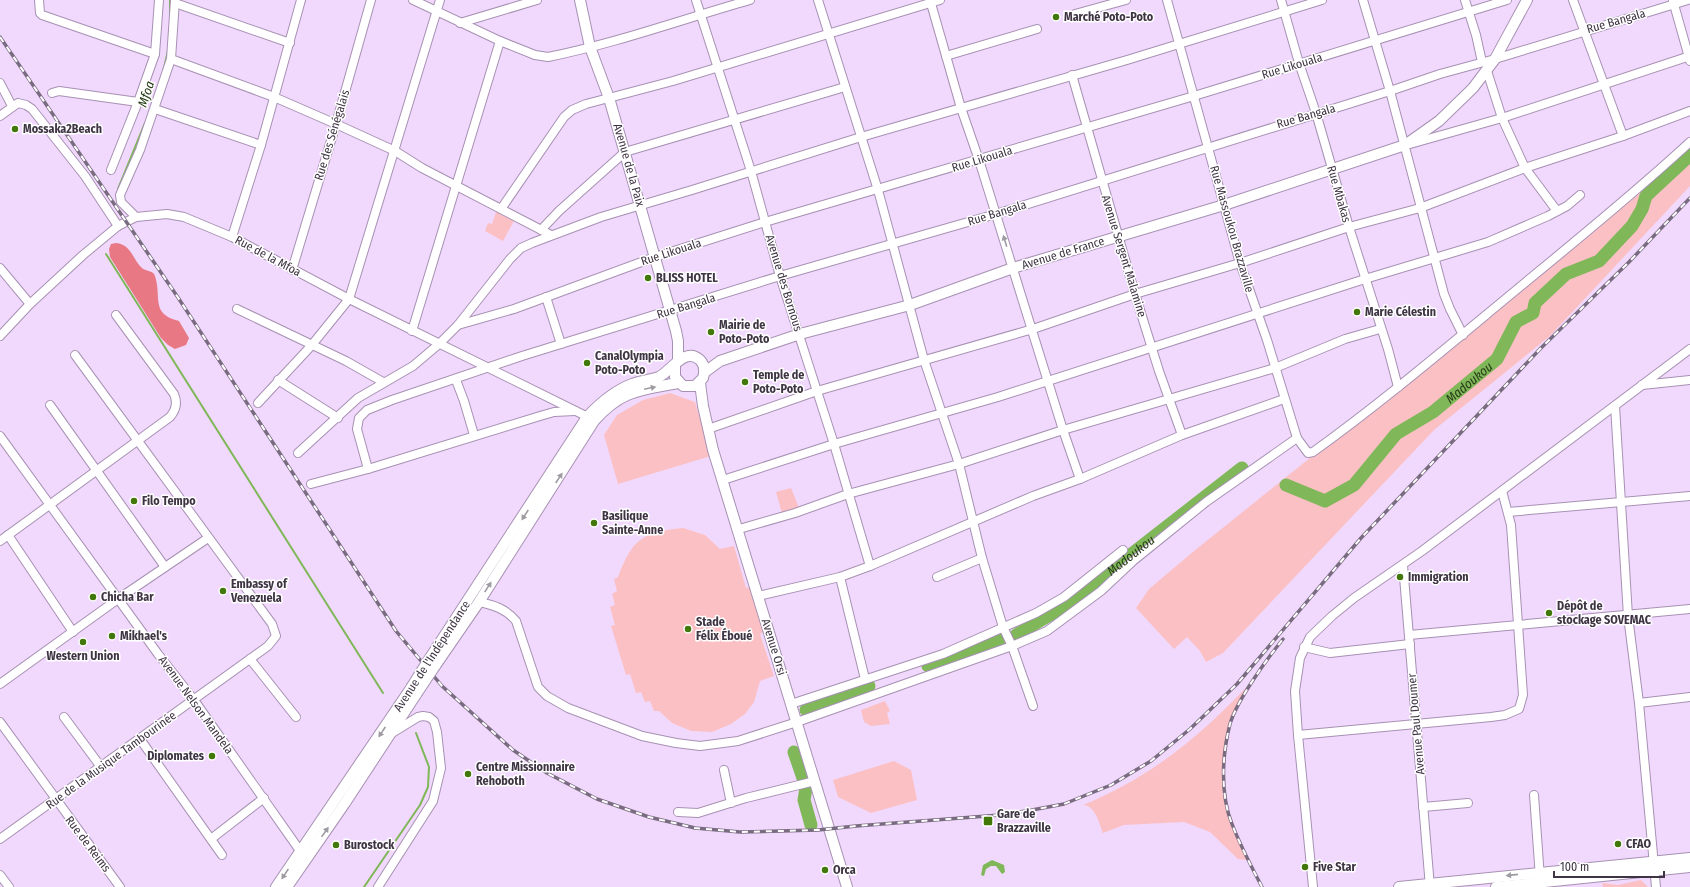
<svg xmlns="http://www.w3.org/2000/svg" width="1690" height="887" font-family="'Fira Sans Condensed',sans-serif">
<rect width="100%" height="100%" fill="#f1d9fd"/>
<g fill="#fbc0c4">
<polygon points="1690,141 1690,186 1550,336 1434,430 1223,653 1206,662 1200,651 1187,637 1174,649 1136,608 1149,589 1194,551 1463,335"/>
<polygon points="496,212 514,221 503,241 485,231 488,223 492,224"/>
<polygon points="670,393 695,402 711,456 618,484 604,435 617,415 643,400"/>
<polygon points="791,488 799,508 782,513 776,492"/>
<path d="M683 528 705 535 720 549 734 546 746 588 751 587 765 631 760 634 774 676 760 681 754 702 745 714 731 724 712 732 691 731 672 723 659 711H654L650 701 645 702 641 692 636 693 630 674 626 675 611 626 615 625 610 607 615 605 612 594 617 591 614 579 618 577C632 539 643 532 683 528Z"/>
<path d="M1256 677C1247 691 1236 706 1231 723 1228 730 1228 739 1227 747 1220 794 1229 818 1248 860L1238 859 1210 832 1184 822 1124 825 1103 833C1099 823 1095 805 1083 805 1154 776 1204 733 1256 677Z"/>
<polygon points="885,701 890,711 887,713 890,724 871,726 864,722 861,710"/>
<polygon points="894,761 911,770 917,800 871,813 838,797 833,780"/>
<polygon points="1641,880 1648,887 1603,887 1602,883 1618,885"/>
</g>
<path fill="#e97885" d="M116 243C131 244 133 260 142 268 147 272 153 270 155 276 162 297 150 314 179 321L189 338 186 345 175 349 168 345 161 338 110 257 109 249 111 244Z"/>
<polygon fill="#7fb759" points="992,860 1004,865 1005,872 1002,874 996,866 991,866 986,869 984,876 981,875 983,865"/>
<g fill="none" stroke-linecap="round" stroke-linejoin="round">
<g stroke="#7fb759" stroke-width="2">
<polyline points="170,17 170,0"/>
<polyline points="163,72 168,51"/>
<polyline points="118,189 145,123"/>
<polyline points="106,254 383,693"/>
<polyline points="364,887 420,805 428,787 429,767 416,733"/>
</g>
<g stroke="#7fb759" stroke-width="13">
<path id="s1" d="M1286 485 1325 501 1354 485 1396 434 1433 412 1497 359 1516 322 1533 313 1535 303 1566 274 1599 261 1632 226 1642 209 1646 196 1690 155"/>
<path id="s2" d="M1016 635 1065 606 1242 468"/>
<polyline points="928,666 1001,640"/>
<polyline points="806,710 869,686"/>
<polyline points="794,752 803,778"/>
<polyline points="806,788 804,800 811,825"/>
</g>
<defs>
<g id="minor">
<polyline points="39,0 40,13 42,15 155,54"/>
<path d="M413 0 500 41 535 55 548 57C617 43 683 19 750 0"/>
<polyline points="696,0 751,171 780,276 834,444 870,566"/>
<polyline points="818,0 878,190 924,360 959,464 982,558 1003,627 1012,646 1033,706"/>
<polyline points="930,0 961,108 979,160 1063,430 1080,479"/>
<path d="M1167 0 1240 263 1267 340 1297 438 1308 453 1313 452C1385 400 1453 342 1521 286 1578 239 1636 192 1690 142"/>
<polyline points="1281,0 1299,63 1316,113 1349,227 1388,349 1398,387"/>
<polyline points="1363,0 1390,91 1444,294 1450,309 1463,335"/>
<polyline points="1465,0 1476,35 1482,62"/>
<polyline points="1573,0 1623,136"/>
<polyline points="1673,1 1690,61"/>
<polyline points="175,3 290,43"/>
<polyline points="1075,14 1126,0"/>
<polyline points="460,23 537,0"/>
<polyline points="946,56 1037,29"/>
<polyline points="171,59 274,97 336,124 395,151 422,168 551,235"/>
<polyline points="1487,71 1502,118 1525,168 1557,211"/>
<polyline points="1072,75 1135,294 1159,371 1182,435"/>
<polyline points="0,83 12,106"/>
<polyline points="52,93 59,91 138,102"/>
<polyline points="155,109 261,145"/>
<polyline points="0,116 18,103 26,105 32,109 85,176 118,226"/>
<polyline points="1410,144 1502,118 1690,56"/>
<polyline points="111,170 138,102 155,54 159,0"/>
<polyline points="501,209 564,117 572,110 586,104 673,81 940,0"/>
<polyline points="136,217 121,202 120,195 140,150 171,59 175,0"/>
<polyline points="541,230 559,211 625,152 845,87"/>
<polyline points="232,237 261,145 301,0"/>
<polyline points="0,268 30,304"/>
<polyline points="292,270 336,124 371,0"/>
<polyline points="546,297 561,344"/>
<polyline points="237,309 346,361 383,382"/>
<polyline points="458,325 514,309 655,257 765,222 1194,96 1507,0"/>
<polyline points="412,331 500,41"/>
<polyline points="0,336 30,304 83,255 118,226 136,217 167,214 184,217 232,237 349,299 592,419"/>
<polyline points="278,380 338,418"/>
<polyline points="456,380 464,401 474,435"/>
<polyline points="1642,385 1690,380"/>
<polyline points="258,403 311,346 349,299 440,0"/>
<polyline points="50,405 165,567"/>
<polyline points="1615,406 1628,616 1639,703 1656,887"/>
<polyline points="708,429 817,391 1033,329 1135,294 1240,263 1349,227 1420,208 1525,168 1623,136 1690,111"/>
<polyline points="0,436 158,654 194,700 303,855"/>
<polyline points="298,453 358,398 413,366 439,344 458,325 510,259 521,248 532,243 601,217 692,190 861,137 1127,60 1322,0"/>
<polyline points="368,469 357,429 359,418 367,410 392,400 522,356 780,276 996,214 1390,91 1440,74 1495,59 1688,0"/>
<polyline points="723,480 834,444 998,397 1365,279 1488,242 1548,216 1567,206 1580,195"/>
<polyline points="311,484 368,469 540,416 554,412 575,411"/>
<polyline points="1508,512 1690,496"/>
<polyline points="739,529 795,513 848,494 959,464 1063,430 1275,368 1345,339 1380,329"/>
<polyline points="8,535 73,632"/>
<path d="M0 541 170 417C176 410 178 403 174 394L116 315"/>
<polyline points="1403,565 1430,887"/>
<polyline points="840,577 865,679"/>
<polyline points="937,577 982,558"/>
<polyline points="758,596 840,577 870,566 1033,496 1080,479 1182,435 1284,399"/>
<path d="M479 602C494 605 506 609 516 621L538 687 547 696 568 708 642 736 676 743 700 746 738 741 797 722 1012 646 1047 631 1101 591 1133 561 1206 502 1297 438"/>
<polyline points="1409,635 1690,609"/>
<polyline points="1304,647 1330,653 1410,644"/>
<polyline points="250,659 296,717"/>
<polyline points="0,684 118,599 208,538"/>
<polyline points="1639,703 1690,697"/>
<polyline points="791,704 943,654 1036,613 1064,597 1123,550"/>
<polyline points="64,717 101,767"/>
<polyline points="0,722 120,887"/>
<polyline points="1298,735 1491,717 1505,715 1519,709 1523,695 1511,525 1502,491"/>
<polyline points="140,739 222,855"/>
<polyline points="724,770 731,803"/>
<polyline points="1534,795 1540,878"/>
<polyline points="1423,807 1468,803"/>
<polyline points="678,812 698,813 746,798 815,781"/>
<polyline points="0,839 268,646 276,636 272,624 75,355"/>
<polyline points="211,839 264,798"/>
<polyline points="0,875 9,887"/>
<polyline points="378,887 433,801 441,768 437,732 434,721 429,717 423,716 418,717 392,733"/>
<polyline points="1313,887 1298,735 1295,691 1300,658 1310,637 1332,616 1354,598 1422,551 1690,349"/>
</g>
<g id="major">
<polyline points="580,0 590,47 609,98 676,331 678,341 678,360"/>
<polyline points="705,372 720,361 800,334 910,305 1013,268 1224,205 1405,145 1439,121 1473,88 1495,59 1527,0"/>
<polyline points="700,383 703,406 713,450 847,887"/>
<path d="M428 661 587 417C600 403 614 391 632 384 640 381 650 380 659 377 671 371 685 346 700 360 705 365 705 371 703 378L695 386H683L675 377V365"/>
<path d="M435 666 479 602 594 421C621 390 641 390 678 383"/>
<polyline points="276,887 411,688"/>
<polyline points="287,887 345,803 417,693"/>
<polyline points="1399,887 1690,858"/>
<polyline points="1496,887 1690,867"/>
</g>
</defs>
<use href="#minor" stroke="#a791b3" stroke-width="10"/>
<use href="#major" stroke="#a791b3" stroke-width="12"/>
<use href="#minor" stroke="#fff" stroke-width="8"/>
<use href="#major" stroke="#fff" stroke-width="10"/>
<defs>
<g id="rail">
<polyline points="0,37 177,296 396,631 442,686 513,750 547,773 597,799 649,817 695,828 740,832 818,830 856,826 1000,815 1032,810 1064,804 1111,785 1151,761 1190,729 1237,684 1361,538 1541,348 1629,262 1690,198"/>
<path d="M1262 887C1251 866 1240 845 1232 824 1220 794 1222 755 1230 724 1237 700 1267 659 1283 639"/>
</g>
</defs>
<use href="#rail" stroke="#796b80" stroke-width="3.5"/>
<use href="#rail" stroke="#fff" stroke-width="2" stroke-dasharray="6" stroke-linecap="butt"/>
<defs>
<g id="major-bridge">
<polyline points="411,688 428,661"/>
<polyline points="417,693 435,666"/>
</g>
</defs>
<use href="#major-bridge" stroke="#a791b3" stroke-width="12" stroke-linecap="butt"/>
<use href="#major-bridge" stroke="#fff" stroke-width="10"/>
</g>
<defs><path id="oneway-solid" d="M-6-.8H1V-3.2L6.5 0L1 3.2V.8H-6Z"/></defs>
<g fill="#9e9aa1">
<use href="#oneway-solid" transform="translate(1005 241) rotate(-107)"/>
<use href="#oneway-solid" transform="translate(650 388) rotate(-12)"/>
<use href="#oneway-solid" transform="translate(559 478) rotate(-57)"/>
<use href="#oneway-solid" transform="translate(525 515) rotate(123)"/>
<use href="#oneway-solid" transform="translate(488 587) rotate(-57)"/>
<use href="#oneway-solid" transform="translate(382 732) rotate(124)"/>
<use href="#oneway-solid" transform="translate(325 832) rotate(-55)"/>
<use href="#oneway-solid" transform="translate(285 874) rotate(124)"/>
<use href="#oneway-solid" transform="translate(1512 875) rotate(174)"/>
</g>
<g fill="#417809" stroke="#fff" stroke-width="1.5">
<circle cx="1056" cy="17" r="4"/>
<circle cx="15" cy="129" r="4"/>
<circle cx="648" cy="278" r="4"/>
<circle cx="1357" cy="312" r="4"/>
<circle cx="711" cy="332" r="4"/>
<circle cx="587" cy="363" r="4"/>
<circle cx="745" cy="382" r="4"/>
<circle cx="134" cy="501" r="4"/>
<circle cx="594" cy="523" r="4"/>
<circle cx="1400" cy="577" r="4"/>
<circle cx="223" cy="591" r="4"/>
<circle cx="93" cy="597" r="4"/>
<circle cx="1549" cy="613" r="4"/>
<circle cx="688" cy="629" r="4"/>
<circle cx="112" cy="636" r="4"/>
<circle cx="83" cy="642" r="4"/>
<circle cx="212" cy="756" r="4"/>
<circle cx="468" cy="774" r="4"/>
<rect x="983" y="816" width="10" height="10" rx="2"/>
<circle cx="1618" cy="844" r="4"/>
<circle cx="336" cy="845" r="4"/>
<circle cx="1305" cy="867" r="4"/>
<circle cx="825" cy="870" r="4"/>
</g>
<g text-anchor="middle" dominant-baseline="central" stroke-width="3" stroke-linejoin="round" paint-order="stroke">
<g font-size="12" font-weight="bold" fill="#3e3443" stroke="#fff" text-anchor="start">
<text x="1064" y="17">Marché Poto-Poto</text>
<text x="23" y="129">Mossaka2Beach</text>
<text x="656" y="278">BLISS HOTEL</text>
<text x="1365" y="312">Marie Célestin</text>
<text x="719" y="325">Mairie de<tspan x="719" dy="14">Poto-Poto</tspan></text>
<text x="595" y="356">CanalOlympia<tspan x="595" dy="14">Poto-Poto</tspan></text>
<text x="753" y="375">Temple de<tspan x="753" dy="14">Poto-Poto</tspan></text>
<text x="142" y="501">Filo Tempo</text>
<text x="602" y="516">Basilique<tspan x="602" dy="14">Sainte-Anne</tspan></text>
<text x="1408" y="577">Immigration</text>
<text x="231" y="584">Embassy of<tspan x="231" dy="14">Venezuela</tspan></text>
<text x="101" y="597">Chicha Bar</text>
<text x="1557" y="606">Dépôt de<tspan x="1557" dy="14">stockage SOVEMAC</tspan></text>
<text x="696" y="622">Stade<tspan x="696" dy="14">Félix Éboué</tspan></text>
<text x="120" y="636">Mikhael's</text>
<text x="83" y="656" text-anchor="middle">Western Union</text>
<text x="204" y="756" text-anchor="end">Diplomates</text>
<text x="476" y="767">Centre Missionnaire<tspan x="476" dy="14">Rehoboth</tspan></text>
<text x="997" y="814">Gare de<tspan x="997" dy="14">Brazzaville</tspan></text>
<text x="1626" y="844">CFAO</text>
<text x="344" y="845">Burostock</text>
<text x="1313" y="867">Five Star</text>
<text x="833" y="870">Orca</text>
</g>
<g font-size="12" fill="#3e3443" stroke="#fff">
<text transform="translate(1616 21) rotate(-16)">Rue Bangala</text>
<text transform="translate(1292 66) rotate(-17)">Rue Likouala</text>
<text transform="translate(1306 116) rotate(-16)">Rue Bangala</text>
<text transform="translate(332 135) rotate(-73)">Rue des Sénégalais</text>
<text transform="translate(982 159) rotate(-17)">Rue Likouala</text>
<text transform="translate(629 165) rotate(74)">Avenue de la Paix</text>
<text transform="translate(1339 194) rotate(74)">Rue Mbakas</text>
<text transform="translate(997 213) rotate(-17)">Rue Bangala</text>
<text transform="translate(1232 229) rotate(74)">Rue Massoukou Brazzaville</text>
<text transform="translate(671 252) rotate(-18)">Rue Likouala</text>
<text transform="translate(1063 253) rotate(-17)">Avenue de France</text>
<text transform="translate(268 256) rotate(28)">Rue de la Mfoa</text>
<text transform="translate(1124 256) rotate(73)">Avenue Sergent Malamine</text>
<text transform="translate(784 283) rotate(73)">Avenue des Bornous</text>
<text transform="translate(686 306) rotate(-17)">Rue Bangala</text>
<text transform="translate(774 647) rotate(73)">Avenue Orsi</text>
<text transform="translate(432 656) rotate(-57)">Avenue de l'Indépendance</text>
<text transform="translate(196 705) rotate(54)">Avenue Nelson Mandela</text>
<text transform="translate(1416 724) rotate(-95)">Avenue Paul Doumer</text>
<text transform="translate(111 760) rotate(-36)">Rue de la Musique Tambourinée</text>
<text transform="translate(88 844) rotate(53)">Rue de Reims</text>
</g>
<g font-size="13" font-style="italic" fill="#263c16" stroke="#fff">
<text transform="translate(146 94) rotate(-71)">Mfoa</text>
<text stroke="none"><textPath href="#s1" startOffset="231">Madoukou</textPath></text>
<text stroke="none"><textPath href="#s2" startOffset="140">Madoukou</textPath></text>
</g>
</g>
<path d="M1554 871v6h110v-6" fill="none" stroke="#3e3443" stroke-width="2"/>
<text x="1560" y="871" font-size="12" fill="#3e3443" stroke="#ffffff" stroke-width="3" paint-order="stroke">100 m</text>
</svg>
